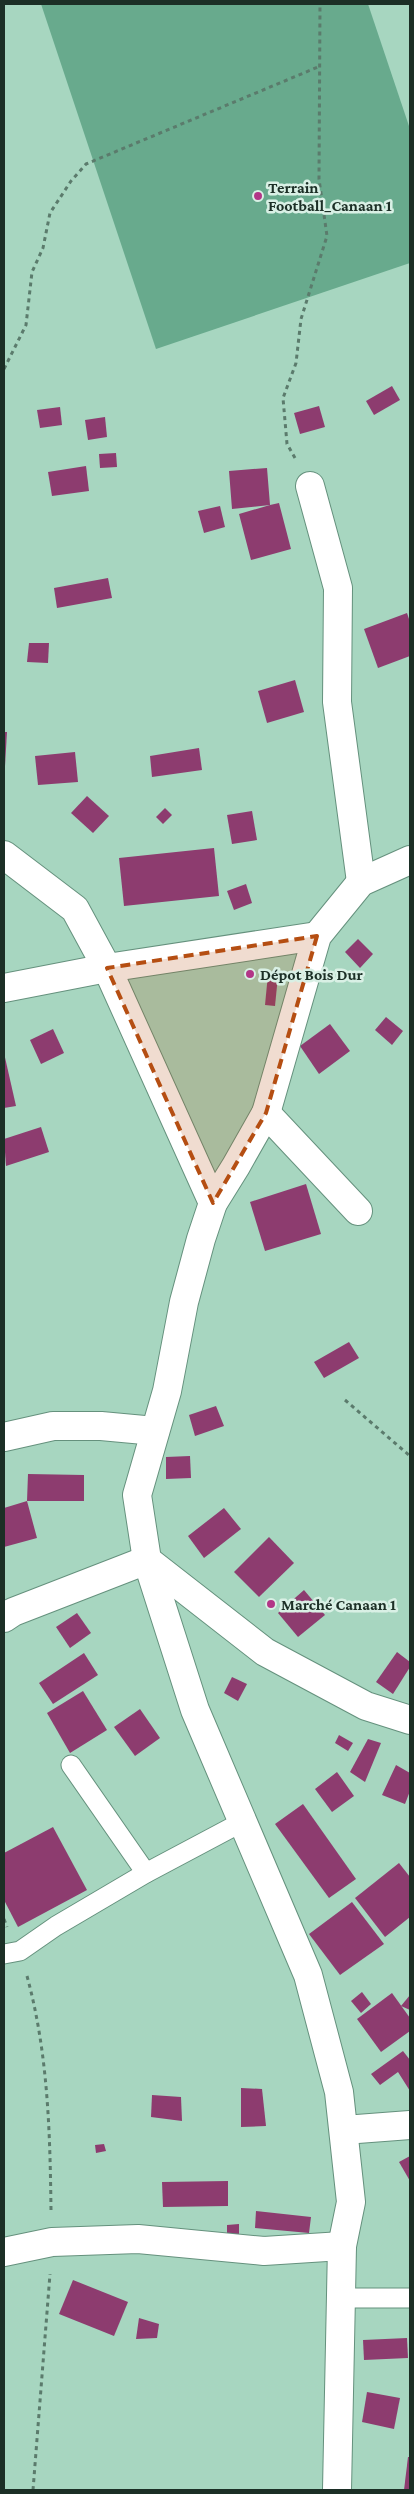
<svg xmlns="http://www.w3.org/2000/svg" width="414" height="2494" font-family="'Crimson Pro',serif">
<rect width="100%" height="100%" fill="#a7d6c0"/>
<polygon fill="#68aa8d" points="41,4 368,4 410,129 410,263 156,349"/>
<g fill="#8d3c6f">
<polygon points="392,386 400,400 374,415 366,401"/>
<polygon points="319,406 325,427 300,434 294,413"/>
<polygon points="60,407 62,425 40,428 37,410"/>
<polygon points="105,417 107,437 88,440 85,420"/>
<polygon points="116,453 117,467 100,468 99,454"/>
<polygon points="86,466 89,491 52,496 48,472"/>
<polygon points="267,468 270,505 279,503 291,549 251,560 239,514 270,505 232,509 229,471"/>
<polygon points="220,506 225,527 204,533 198,511"/>
<polygon points="108,578 112,598 57,608 54,588"/>
<polygon points="407,613 410,622 410,656 378,668 364,629"/>
<polygon points="29,643 49,643 48,663 27,662"/>
<polygon points="295,680 304,712 267,723 258,691"/>
<polygon points="4,732 7,732 5,766 4,766"/>
<polygon points="199,748 202,770 152,777 150,756"/>
<polygon points="75,752 78,782 38,785 35,756"/>
<polygon points="87,796 109,816 93,833 71,813"/>
<polygon points="165,808 172,815 163,824 156,817"/>
<polygon points="252,811 257,840 232,844 227,815"/>
<polygon points="214,848 219,896 124,906 119,858"/>
<polygon points="246,884 252,903 234,910 227,891"/>
<polygon points="358,939 373,954 360,968 345,952"/>
<polygon points="268,974 278,976 275,1006 265,1005"/>
<polygon points="386,1017 403,1031 392,1045 375,1030"/>
<polygon points="330,1024 350,1051 319,1074 300,1046"/>
<polygon points="53,1029 64,1053 41,1064 30,1040"/>
<polygon points="4,1053 16,1106 4,1108"/>
<polygon points="41,1127 49,1152 6,1166 4,1139"/>
<polygon points="306,1184 321,1234 265,1251 250,1202"/>
<polygon points="349,1342 359,1358 324,1378 314,1362"/>
<polygon points="216,1406 224,1426 195,1436 189,1415"/>
<polygon points="190,1456 191,1478 166,1479 166,1457"/>
<polygon points="28,1474 84,1475 84,1501 27,1501 37,1538 4,1547 4,1508 27,1501"/>
<polygon points="224,1508 241,1529 204,1558 188,1536"/>
<polygon points="269,1537 294,1563 259,1597 234,1572"/>
<polygon points="304,1590 325,1615 298,1637 278,1613"/>
<polygon points="77,1613 91,1633 70,1648 56,1627"/>
<polygon points="397,1652 410,1662 410,1667 393,1694 376,1682"/>
<polygon points="84,1653 98,1675 53,1704 39,1683"/>
<polygon points="232,1677 247,1684 238,1701 224,1693"/>
<polygon points="83,1691 107,1730 70,1753 47,1713"/>
<polygon points="140,1709 160,1738 135,1756 114,1727"/>
<polygon points="339,1735 353,1743 348,1751 335,1743"/>
<polygon points="368,1739 381,1743 365,1782 350,1772"/>
<polygon points="396,1765 410,1773 410,1791 405,1804 382,1795"/>
<polygon points="337,1772 354,1796 332,1812 315,1789"/>
<polygon points="303,1804 356,1879 329,1898 275,1824"/>
<polygon points="53,1827 87,1890 18,1927 4,1900 4,1853"/>
<polygon points="399,1863 410,1877 410,1917 385,1937 355,1898"/>
<polygon points="352,1902 384,1944 340,1975 309,1934"/>
<polygon points="362,1992 371,2004 361,2013 351,2001"/>
<polygon points="392,1993 410,2018 410,2031 381,2052 357,2019"/>
<polygon points="410,1995 410,2010 401,2006"/>
<polygon points="403,2051 410,2060 410,2091 398,2072 380,2085 371,2074"/>
<polygon points="241,2088 262,2089 266,2126 241,2127"/>
<polygon points="152,2095 181,2097 182,2121 151,2117"/>
<polygon points="104,2144 106,2151 96,2153 95,2145"/>
<polygon points="410,2156 410,2181 399,2162"/>
<polygon points="228,2181 228,2206 163,2207 162,2182"/>
<polygon points="256,2211 311,2217 309,2233 255,2228"/>
<polygon points="239,2224 239,2236 227,2237 227,2225"/>
<polygon points="73,2280 128,2302 114,2336 59,2314"/>
<polygon points="139,2318 159,2324 157,2338 136,2339"/>
<polygon points="407,2338 408,2358 364,2360 363,2340"/>
<polygon points="367,2392 400,2398 394,2429 362,2422"/>
<polygon points="408,2457 410,2457 410,2490 404,2490"/>
</g>
<g fill="none" stroke-linecap="round" stroke-linejoin="round">
<defs>
<g id="lane">
<polyline points="71,1765 146,1873"/>
<polyline points="4,1954 20,1951 56,1926 146,1873 242,1822"/>
<polyline points="341,2298 410,2298"/>
</g>
<g id="street">
<polyline points="310,486 338,588 337,702 361,882"/>
<polyline points="4,855 75,909 107,968 213,1203"/>
<polyline points="4,988 107,968 317,936"/>
<polyline points="266,1113 358,1211"/>
<polyline points="4,1437 53,1426 101,1426 155,1431"/>
<polyline points="4,1618 13,1612 147,1560 265,1652 366,1706 410,1720"/>
<polyline points="344,2130 410,2125"/>
<polyline points="4,2252 52,2242 138,2239 264,2251 342,2246"/>
<polyline points="337,2490 342,2246 351,2202 339,2092 308,1975 195,1710 147,1560 137,1495 167,1391 184,1302 201,1239 213,1203 236,1166 266,1113 317,936 361,882 410,860"/>
</g>
</defs>
<use href="#lane" stroke="#65917d" stroke-width="21"/>
<use href="#street" stroke="#65917d" stroke-width="30"/>
<g stroke="#5b7b6c" stroke-width="3" stroke-dasharray="4 4" stroke-linecap="butt">
<polyline points="4,369 26,325 32,272 43,248 50,213 71,181 86,164 318,67"/>
<polyline points="295,458 287,444 283,398 296,363 301,319 327,236 319,179 320,4"/>
<polyline points="345,1400 410,1456"/>
<polyline points="4,1919 7,1927"/>
<path d="M27 1976C48 2053 50 2131 51 2210"/>
<polyline points="33,2490 50,2274"/>
</g>
<use href="#lane" stroke="#fff" stroke-width="19"/>
<use href="#street" stroke="#fff" stroke-width="28"/>
</g>
<path fill="#b54e12" fill-opacity="0.2" stroke="#b54e12" stroke-width="4" stroke-dasharray="10 6" stroke-linejoin="round" d="M317 936 266 1113 213 1203 107 968Z"/>
<g fill="#b23687" stroke="#d9f0e5" stroke-width="2">
<circle cx="258" cy="196" r="5"/>
<circle cx="250" cy="974" r="5"/>
<circle cx="271" cy="1604" r="5"/>
</g>
<g text-anchor="middle" dominant-baseline="central" stroke-width="5" stroke-linejoin="round" paint-order="stroke">
<g font-size="16" font-weight="bold" fill="#1c2f26" stroke="#d9f0e5" text-anchor="start">
<text x="268" y="187">Terrain<tspan x="268" dy="18">Football_Canaan 1</tspan></text>
<text x="260" y="974">Dépot Bois Dur</text>
<text x="281" y="1604">Marché Canaan 1</text>
</g>
</g>
<rect width="414" height="2494" fill="none" stroke="#1c2f26" stroke-width="10"/>
</svg>
